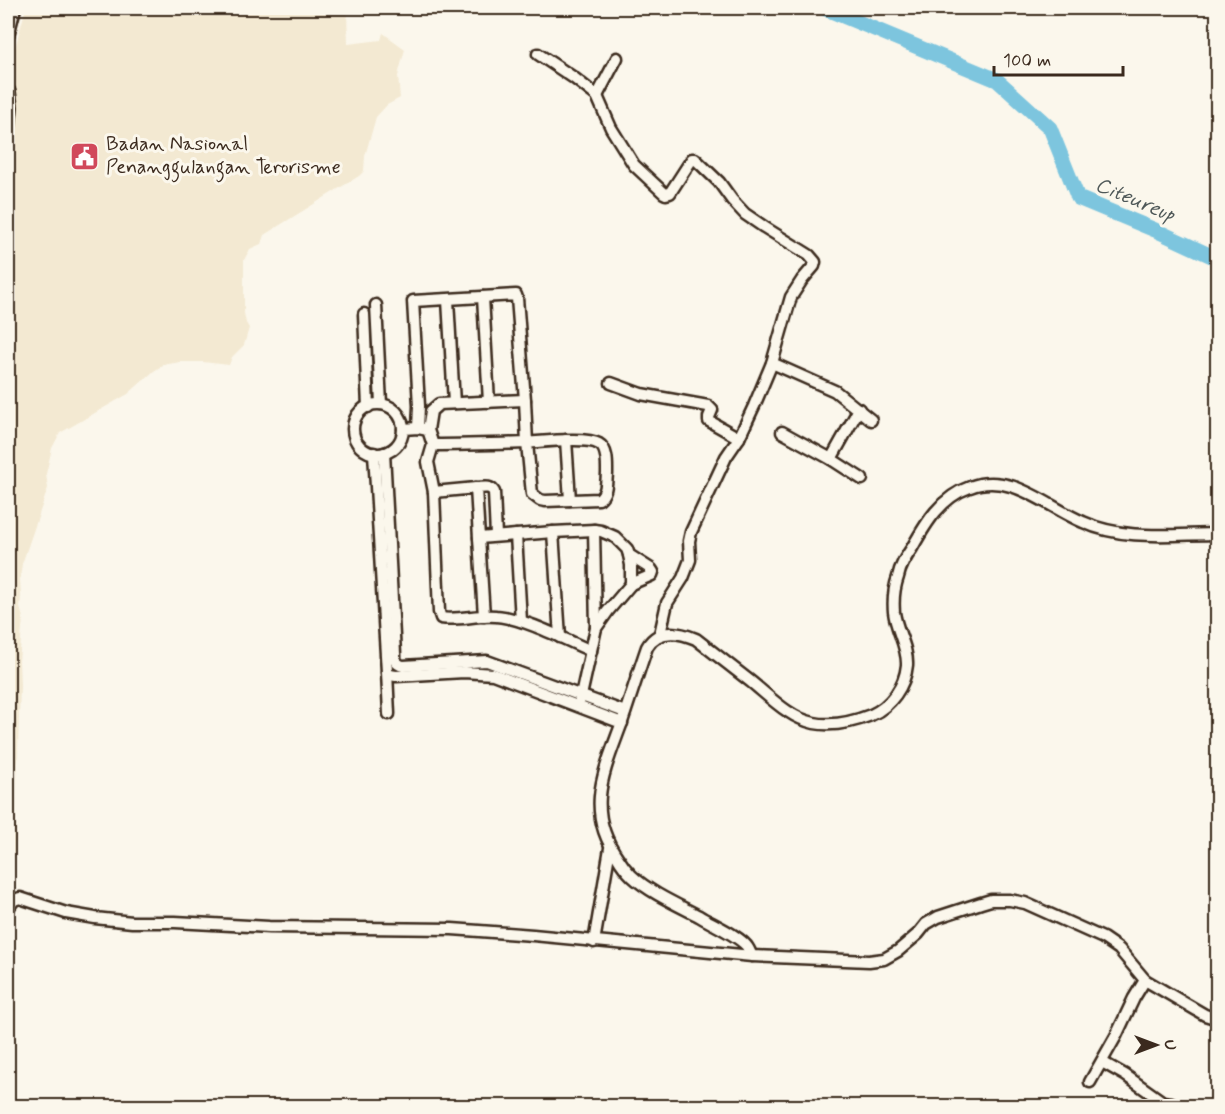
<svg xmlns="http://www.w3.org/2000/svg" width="1225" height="1114" font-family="Mynerve,sans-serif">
<rect width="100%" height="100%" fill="#fbf7ec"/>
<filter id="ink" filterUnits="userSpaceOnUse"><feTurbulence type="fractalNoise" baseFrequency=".0167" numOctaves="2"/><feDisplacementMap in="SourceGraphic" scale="12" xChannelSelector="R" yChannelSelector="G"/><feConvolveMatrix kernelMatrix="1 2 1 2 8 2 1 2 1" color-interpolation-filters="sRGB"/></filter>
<g filter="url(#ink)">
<polygon fill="#f3e9d2" points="26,8 335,8 347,11 348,44 381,40 383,33 405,49 398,76 400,98 387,105 376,117 365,156 364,171 359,176 264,235 261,244 250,249 244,260 244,313 246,323 249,328 244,345 232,357 229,365 203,362 180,362 163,365 154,371 128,394 60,433 52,448 46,474 48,488 22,564 20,579 21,597 20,607 23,618 19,661 20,685 14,881 8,933 8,44 15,48"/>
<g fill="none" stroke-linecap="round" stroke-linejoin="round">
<polyline stroke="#7dc5de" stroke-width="15" points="824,8 997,80 1050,128 1078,198 1155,230 1218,259"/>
<defs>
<g id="minor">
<polyline points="8,35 15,8"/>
<polyline points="538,54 574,78 597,96 611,128 634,165 664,193 666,194 670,193 692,159 695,159 719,182 732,200 745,214 764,227 809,255 815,262 814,266 802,280 791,297 772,363 754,406 739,438 726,457 691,532 689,541 690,560 683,578 667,603 660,634"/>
<polyline points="597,96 617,58"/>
<polyline points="483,297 489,402"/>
<polyline points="448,300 454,403"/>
<polyline points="376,305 381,404"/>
<polyline points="364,314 368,407"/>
<polyline points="772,363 835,391 871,420"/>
<polyline points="611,383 641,394 708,406 712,410 709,417 709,421 739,438"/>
<circle cx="378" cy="429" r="25"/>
<path d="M418 428 419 406 413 301 516 295 517 298 525 400 527 443 532 494 540 500 545 501 599 499C607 493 606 483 607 474 607 465 608 449 599 444 586 436 542 442 526 443 495 444 464 445 433 445"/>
<path d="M403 429 418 428 428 430 433 445 428 462 434 492 439 612 441 618C459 621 477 614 496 616 524 618 564 639 591 651"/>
<polyline points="428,430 431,411 439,404 525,400"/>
<polyline points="782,432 831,459 862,479"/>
<polyline points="566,440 570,500"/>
<polyline points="374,453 387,672 390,675 396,676 464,672 493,674 622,723"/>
<path d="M384 453 395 654C395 661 396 664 403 666L487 661 625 712"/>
<polyline points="831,459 859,409"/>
<path d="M476 488C483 488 490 485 494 492L496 536"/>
<polyline points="434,492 476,488 479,538 553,532 594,530 601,531 615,537 627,549 629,555 651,569 653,572 652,575 631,584 608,611 596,628 580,700"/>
<polyline points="594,530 596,628"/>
<polyline points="553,532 560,637"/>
<polyline points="516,535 521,621"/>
<polyline points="479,538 484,616"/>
<polyline points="629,555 631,565 631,584"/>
<polyline points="387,672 389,714"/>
<polyline points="8,908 14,900 20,898 66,913 95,918 132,922 175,922 269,927 452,929 533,935 752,956 869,961 884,959 898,951 918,934 926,924 938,917 981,903 991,900 1010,900 1025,903 1103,938 1119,949 1145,980 1205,1015 1218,1019"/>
<polyline points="594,942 610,848"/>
<path d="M752 956C751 955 749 949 748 948 742 937 710 923 699 916 678 905 649 892 632 876 627 871 622 865 618 858 585 811 603 774 621 725 630 699 638 673 647 647 658 628 679 632 696 639 714 653 732 667 750 681 769 696 789 718 814 723 834 727 853 722 871 715 891 706 905 686 907 665 908 647 896 630 894 612 893 600 894 588 898 577 900 566 906 557 912 548 926 523 941 497 970 487 1011 471 1047 507 1083 522 1124 541 1173 534 1218 534"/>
<polyline points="1102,1062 1125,1075 1163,1102 1171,1103 1177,1106"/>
<polyline points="1090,1082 1116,1036 1134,998 1145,980"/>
</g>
<polyline id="tertiary" points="8,92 10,107 8,128"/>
</defs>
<use href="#minor" stroke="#3b2a1e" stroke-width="15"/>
<use href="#tertiary" stroke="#3b2a1e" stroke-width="18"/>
<use href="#minor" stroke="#fbf7ec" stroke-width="10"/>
<use href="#tertiary" stroke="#fbf7ec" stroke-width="14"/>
</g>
</g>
<defs>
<symbol id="civic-square" viewBox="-11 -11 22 22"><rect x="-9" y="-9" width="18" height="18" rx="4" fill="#d1495b" stroke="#fbf7ec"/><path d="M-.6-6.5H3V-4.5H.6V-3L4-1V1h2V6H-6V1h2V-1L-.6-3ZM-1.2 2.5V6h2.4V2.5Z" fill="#fff"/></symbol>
</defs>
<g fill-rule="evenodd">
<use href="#civic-square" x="68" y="140" width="33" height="33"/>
</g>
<g text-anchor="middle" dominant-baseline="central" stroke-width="6" stroke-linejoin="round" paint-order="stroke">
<g font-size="20" fill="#3b2a1e" stroke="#fbf7ec" text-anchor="start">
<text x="106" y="144">Badan Nasional<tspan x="106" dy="23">Penanggulangan Terorisme</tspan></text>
</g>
<g font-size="21" font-style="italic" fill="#4f5858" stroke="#fbf7ec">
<text transform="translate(1135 200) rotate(23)">Citeureup</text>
</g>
</g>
<rect width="1225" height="1114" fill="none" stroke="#fbf7ec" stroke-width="30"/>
<rect x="15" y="15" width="1195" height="1084" fill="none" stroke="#3b2a1e" stroke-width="2" filter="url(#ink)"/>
<g transform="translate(1156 1045) rotate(90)" stroke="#fbf7ec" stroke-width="4.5" paint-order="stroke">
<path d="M0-4.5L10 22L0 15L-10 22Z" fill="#3b2a1e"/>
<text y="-9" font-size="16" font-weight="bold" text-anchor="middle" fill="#3b2a1e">U</text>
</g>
<path d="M994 66v9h129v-9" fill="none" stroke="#3b2a1e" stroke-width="3"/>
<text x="1003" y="66" font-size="18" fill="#3b2a1e" stroke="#fbf7ec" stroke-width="4.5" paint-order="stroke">100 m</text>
</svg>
